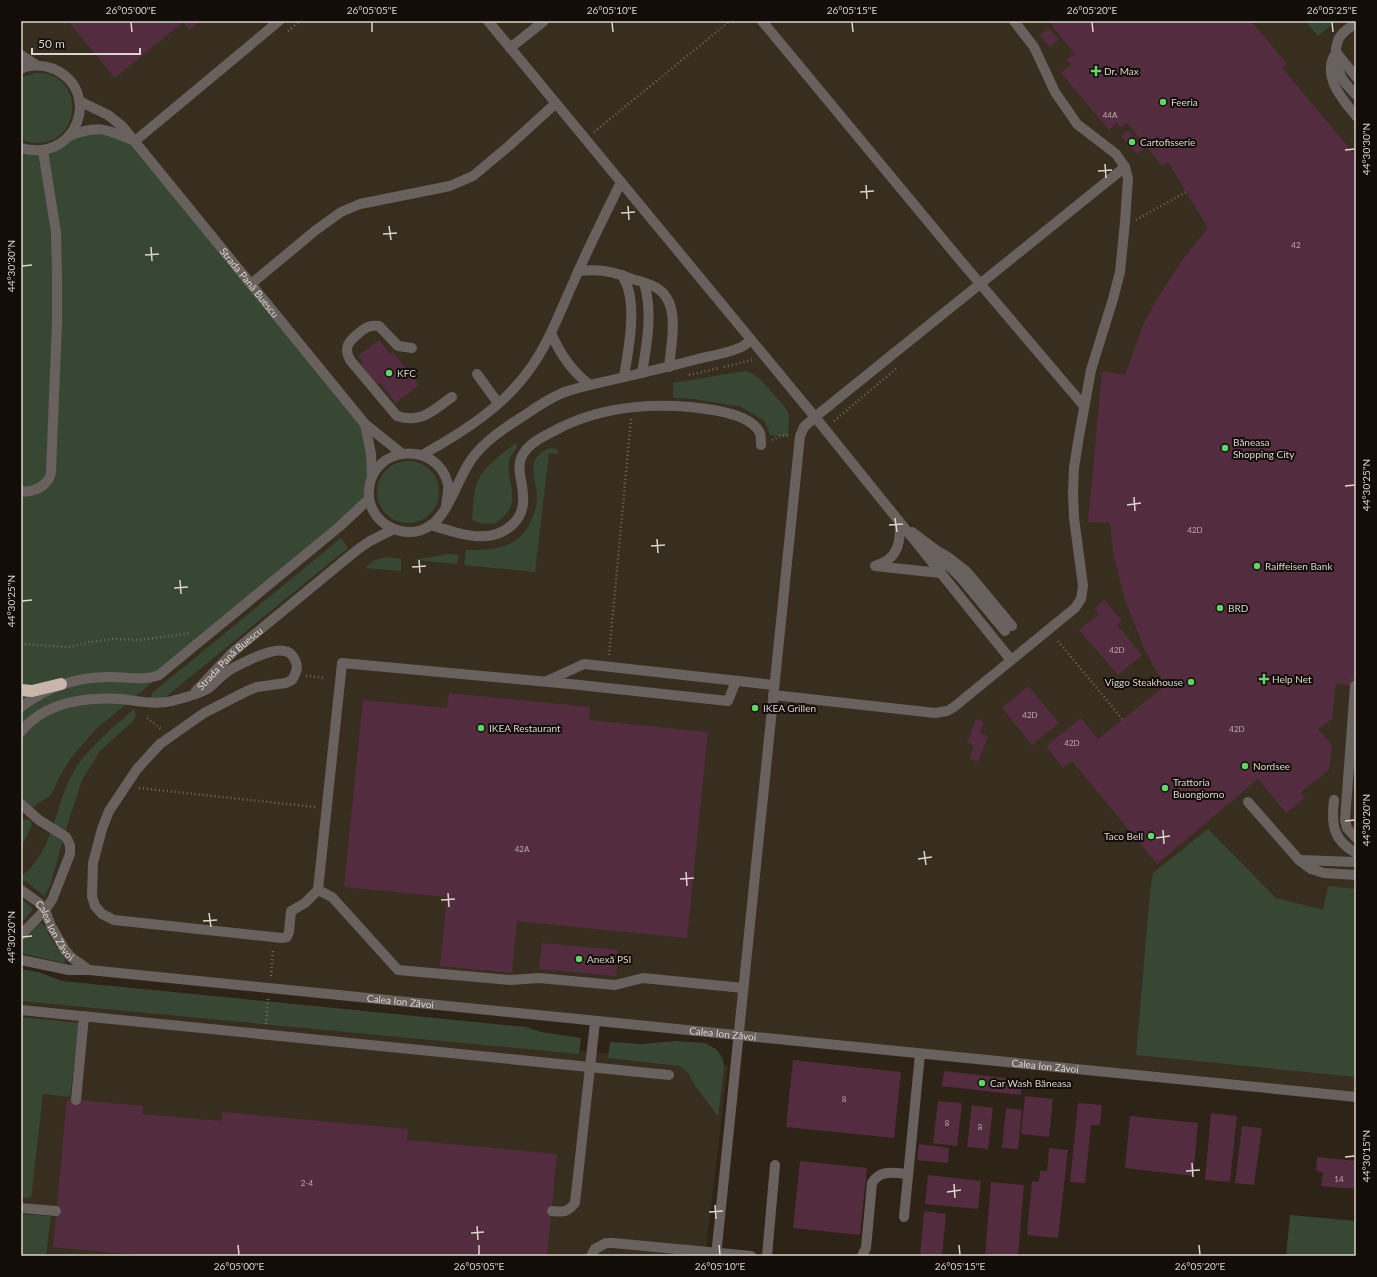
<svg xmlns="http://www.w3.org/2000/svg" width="1377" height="1277" font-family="Lato,sans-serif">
<rect width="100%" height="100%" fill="#2d2316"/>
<g fill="#382e1f">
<polygon points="21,21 1356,21 1356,1097 89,970 21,960"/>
<polygon points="21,991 728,1066 705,1256 46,1256 52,1206 21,1203"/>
</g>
<g fill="#374733">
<polygon points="1305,21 1336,21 1318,36"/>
<path d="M36 73C40 73 44 73 48 74 91 88 74 158 21 140V77Z"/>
<polygon points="85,130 135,141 365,424 369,499 339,528 95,730 70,759 59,778 52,794 32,808 21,812 21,148 36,151"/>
<polygon points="745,371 753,374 760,379 785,407 789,415 788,437 770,435 765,421 741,407 695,399 673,398 673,383"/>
<path d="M516 443 517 447C513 453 509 457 509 464 507 486 522 501 501 519 493 527 482 524 472 520 473 509 473 497 476 486 481 468 502 454 516 443Z"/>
<path d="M550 448 556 449 559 454 549 453 535 572 464 565 466 550C494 550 521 549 532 518 535 512 537 505 537 498 537 477 523 458 550 448Z"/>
<circle cx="408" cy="492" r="31"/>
<polygon points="341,538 348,548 151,709 152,693"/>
<polygon points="448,554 459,555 457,564 414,560"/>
<polygon points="388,557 401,559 401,571 365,568 375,560"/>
<path d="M134 709 136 715 134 720 100 751 82 780 66 829 50 886 44 896 27 882 21 879V877C25 873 30 869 34 864 55 837 57 800 74 771 89 746 113 728 134 709Z"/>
<polygon points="27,819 32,822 31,828 21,847 21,821"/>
<polygon points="1208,829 1276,898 1323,910 1328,886 1356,889 1356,1077 1136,1055 1150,893 1153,873"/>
<polygon points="21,898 32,908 32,911 21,923"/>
<polygon points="41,923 46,928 50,938 65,958 64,963 21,953 21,942"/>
<polygon points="21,969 38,972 62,981 526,1027 541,1032 581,1038 579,1054 21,1001"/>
<polygon points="21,1017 79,1023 70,1097 43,1094 31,1198 21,1197"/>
<polygon points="675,1041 705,1043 716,1049 723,1059 724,1069 718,1116 696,1087 688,1073 680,1066 608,1058 610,1042 642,1044"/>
<polygon points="21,1214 51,1216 46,1256 21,1256"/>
<polygon points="1290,1215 1356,1221 1356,1256 1286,1256"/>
</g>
<g fill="#532c40">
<polygon points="68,21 200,21 189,30 183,22 115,78"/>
<polygon points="1048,21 1251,21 1287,64 1282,68 1356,156 1356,686 1336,684 1332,719 1318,729 1332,745 1329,770 1301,792 1305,798 1286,813 1258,779 1157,864 1072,761 1063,768 1046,746 1081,718 1098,739 1166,685 1155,669 1143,646 1125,600 1113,552 1110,523 1088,522 1102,371 1125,375 1142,327 1156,301 1182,260 1208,228 1168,162 1162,166 1127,123 1121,128 1117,123 1109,130 1061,73 1071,65 1066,60 1075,54"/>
<polygon points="1049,28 1059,40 1050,47 1040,35"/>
<polygon points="1128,130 1144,149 1137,154 1121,136"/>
<polygon points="379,340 390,354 393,352 419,385 396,403 380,383 377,385 360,364 363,362 358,356"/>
<polygon points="1104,600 1122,621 1117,625 1142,655 1118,675 1079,630 1099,614 1094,609"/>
<polygon points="1028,686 1059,723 1032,745 1002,708"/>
<polygon points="449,693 590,707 589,720 708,732 687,938 517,921 512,973 440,966 447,897 344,887 363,700 447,708"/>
<polygon points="976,719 984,722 980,733 988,736 978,762 969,759 974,746 967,743"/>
<polygon points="542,943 618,950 616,976 539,969"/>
<polygon points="793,1060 901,1072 894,1138 786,1127"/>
<polygon points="944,1071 1023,1080 1021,1095 942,1086"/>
<polygon points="1025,1096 1053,1099 1049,1137 1021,1134"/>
<polygon points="67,1099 143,1106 142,1114 221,1121 222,1112 408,1129 407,1140 557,1154 547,1256 147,1256 53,1247"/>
<polygon points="938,1101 962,1103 957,1146 933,1143"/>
<polygon points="1078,1103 1102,1105 1100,1125 1091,1125 1085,1183 1070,1182"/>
<polygon points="972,1105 993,1108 988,1149 967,1147"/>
<polygon points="1006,1108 1022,1110 1018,1149 1002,1148"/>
<polygon points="1211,1113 1237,1116 1230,1182 1205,1180"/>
<polygon points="1130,1116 1198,1123 1193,1176 1125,1168"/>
<polygon points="1242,1126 1262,1128 1254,1185 1235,1183"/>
<polygon points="919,1144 949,1148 948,1163 917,1160"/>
<polygon points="1049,1148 1068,1150 1058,1238 1027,1235 1032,1181 1039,1182 1040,1171 1047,1171"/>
<polygon points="1317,1157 1356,1161 1356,1189 1321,1186 1323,1172 1316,1171"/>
<polygon points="800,1161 867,1168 860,1235 793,1228"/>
<polygon points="928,1175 981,1181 978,1209 925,1204"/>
<polygon points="991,1182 1024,1185 1018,1256 985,1256"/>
<polygon points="924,1211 946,1214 942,1256 920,1256"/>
</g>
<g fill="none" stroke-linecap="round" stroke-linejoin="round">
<polyline stroke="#473e31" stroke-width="10" stroke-dasharray="10 5" stroke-linecap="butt" points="1355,686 1356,677"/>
<g stroke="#736a5f" stroke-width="2.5" stroke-dasharray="1 3" stroke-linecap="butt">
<polyline points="288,31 300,21"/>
<polyline points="594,132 730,21"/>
<polyline points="1136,220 1186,192"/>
<polyline points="724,367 752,360"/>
<polyline points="689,375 719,368"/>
<polyline points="834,421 897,368"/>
<polyline points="772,440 780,436 788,435"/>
<polyline points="1058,641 1123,720"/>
<polyline points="21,644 71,647 89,642 112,639 140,640 191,633"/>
<polyline points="609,655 631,419"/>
<polyline points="306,676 325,678"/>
<polyline points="147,718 161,729"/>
<polyline points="139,788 315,807"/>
<polyline points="271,976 273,949"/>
<polyline points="266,1024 268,999"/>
</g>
<g stroke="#69615d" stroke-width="10">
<polyline points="488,21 815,417 1011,660"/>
<polyline points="762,21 960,260 1084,406"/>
<path d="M1356 23C1352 26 1347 29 1343 33 1332 44 1335 65 1342 78 1345 84 1351 89 1356 95"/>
<polyline points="510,48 544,21"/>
<polyline points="1336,52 1356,77"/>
<polyline points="21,55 36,65"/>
<path d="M1334 56C1323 78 1343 100 1356 116"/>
<path d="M21 69C31 64 44 65 54 69 103 91 77 164 21 148"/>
<path id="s1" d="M79 101 108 115 122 126 365 424 401 453"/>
<path d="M69 136C97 125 104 128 132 140"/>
<polyline points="135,141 279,21"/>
<path d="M578 271C600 269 612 271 632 279 640 281 648 283 655 287 682 301 671 343 669 367"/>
<path d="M622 275C625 281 628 286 629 292 635 317 628 352 624 377"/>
<polyline points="251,284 316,230 341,212 360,204 450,186 473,176 510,145 556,103"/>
<path d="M551 333C560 354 571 371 590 385"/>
<path d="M412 348 398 346 379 326C370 325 366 327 359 333 349 341 343 347 350 360L397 416C422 424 433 410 452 397"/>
<path d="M642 373C647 343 653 312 644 283"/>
<polyline points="477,374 498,403"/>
<polyline points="365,424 371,454 372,476"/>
<path d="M422 455C463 432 505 406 532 366 550 340 561 309 574 281 588 248 605 215 621 182"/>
<path d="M21 491C30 493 43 488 48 480 50 478 51 473 51 471L57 323V273L56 232 43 151"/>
<path d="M446 506C447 498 449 491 448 484 437 440 372 445 369 490 366 522 405 544 431 525 449 513 458 478 471 460 484 441 506 427 525 415 538 406 551 397 565 392 582 386 599 383 616 379 642 373 668 367 694 360 709 356 725 354 739 348 743 347 747 343 751 340"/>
<path d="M900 523C900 536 900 549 890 558 886 562 880 564 875 566L940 573"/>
<path d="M431 525C457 533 489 546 512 525 521 517 524 507 523 496 523 482 515 467 523 454 530 443 542 437 554 431 603 404 664 401 719 411 733 414 753 419 760 433 761 436 761 441 761 445"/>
<polyline points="912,532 936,550 948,557 967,572 1012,626"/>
<polyline points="928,555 951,568 961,578 1005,631"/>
<polyline points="547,681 584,664 774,685"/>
<polyline points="1355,686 1345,820 1347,828 1356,838"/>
<path id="s2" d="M196 691 233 652 357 550 370 541 394 529"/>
<polyline points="773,695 935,713 947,711 954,707 1075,608 1081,599 1083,586 1074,518 1073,492 1074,468 1078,442 1091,370 1113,299 1120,272 1125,222 1128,178 1125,167 1116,154 1077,124 1055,92 1034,47 1014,21"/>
<path d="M21 707C48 686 78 676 113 677 127 677 145 681 159 675L339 527 369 499"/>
<path d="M21 732C44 702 86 697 121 699 138 701 155 705 172 701 183 698 197 695 207 689 216 683 223 673 233 668 244 662 272 648 284 651 289 651 293 656 295 660 299 667 296 674 292 680L286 683 257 687 247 691 204 713 160 744 137 769 109 811 102 829 93 863 92 896 95 906 102 914 114 920 282 938 287 937 289 932 291 911 305 903 318 890 342 663 570 684 728 701 736 681"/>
<path d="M1334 800C1331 825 1333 840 1356 853"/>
<polyline points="1248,802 1299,860 1311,869 1324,873 1356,875"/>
<polyline points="21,804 39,820 66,837 70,845 70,854 52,900 45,910 21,935"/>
<polyline points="1299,860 1356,862"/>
<path id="s3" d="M21 890 38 902 45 910 51 926 65 950 71 957 89 970"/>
<polyline points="318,890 332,897 398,970 511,980 539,978 615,985 643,978 743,988"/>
<path id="s4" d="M21 960 69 970H89L1356 1097"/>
<polyline points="21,1010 669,1075"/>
<polyline points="76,1100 84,1016"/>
<polyline points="21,1208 56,1211"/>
<path d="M552 1211C563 1212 567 1213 575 1203L595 1022"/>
<polyline points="904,1217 920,1054"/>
<polyline points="591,1256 595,1249 606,1243 613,1243 751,1256"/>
<polyline points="716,1256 800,436 804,427 815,417 1125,167"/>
<polyline points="767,1256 775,1165"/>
<path d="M862 1256 866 1248 872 1183C880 1169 895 1173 908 1174"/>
</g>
<polyline stroke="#c9b5ac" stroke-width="12" points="21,690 32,691 61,684"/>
</g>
<path fill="none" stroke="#dcd5cd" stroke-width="1.5" d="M131 22 132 32M372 22V32M612 22 613 32M852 22 853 32M1092 22 1093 32M1332 22 1333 32M1345 150 1355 149M1105 164 1106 178M1098 171 1112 170M866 185 867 199M860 192 874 191M628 206 629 220M621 213 635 212M389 226 391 240M383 234 397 233M151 247 152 261M145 255 159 254M22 266 32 265M1345 486 1355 485M1134 497 1135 511M1127 505 1141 503M895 518 897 532M889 525 903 524M657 539 658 553M651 546 665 545M419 560 420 573M412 567 426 566M180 580 181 594M174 588 188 587M22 601 32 600M1345 821 1355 820M1163 830 1164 844M1156 838 1170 836M924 851 926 865M918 859 932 857M686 872 687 886M680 879 694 878M448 893 449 907M441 900 455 899M209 913 211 927M203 921 217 920M22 937 32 936M1345 1157 1355 1156M1192 1163 1193 1177M1186 1171 1200 1170M954 1184 955 1198M947 1192 961 1190M715 1205 716 1219M709 1212 723 1211M477 1226 478 1240M471 1233 484 1232M238 1245 239 1255M479 1245V1255M719 1245 720 1255M959 1245 960 1255M1199 1245 1200 1255"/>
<g fill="#63d469" stroke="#120d08" stroke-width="1.5">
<path d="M1094 65h4v4h4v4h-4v4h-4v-4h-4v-4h4z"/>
<circle cx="1163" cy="102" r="4"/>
<circle cx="1132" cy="142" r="4"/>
<circle cx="389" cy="373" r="4"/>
<circle cx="1225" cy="448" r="4"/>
<circle cx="1257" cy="566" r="4"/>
<circle cx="1220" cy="608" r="4"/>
<path d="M1262 673h4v4h4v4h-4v4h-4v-4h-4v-4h4z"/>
<circle cx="1191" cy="682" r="4"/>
<circle cx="755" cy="708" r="4"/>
<circle cx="481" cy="728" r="4"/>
<circle cx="1245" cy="766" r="4"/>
<circle cx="1165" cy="788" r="4"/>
<circle cx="1151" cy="836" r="4"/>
<circle cx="579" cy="959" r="4"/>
<circle cx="982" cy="1083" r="4"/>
</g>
<g text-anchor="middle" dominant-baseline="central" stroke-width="4" stroke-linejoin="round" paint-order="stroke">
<g font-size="8" fill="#baabaa">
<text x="1110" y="115">44A</text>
<text x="1296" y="245">42</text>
<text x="1195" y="530">42D</text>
<text x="1117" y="650">42D</text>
<text x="1030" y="715">42D</text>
<text x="1237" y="729">42D</text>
<text x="1072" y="743">42D</text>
<text x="522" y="849">42A</text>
<text x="844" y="1099">8</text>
<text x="947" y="1123">8</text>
<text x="980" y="1127">8</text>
<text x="1339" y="1179">14</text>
<text x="307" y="1183">2-4</text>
</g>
<g font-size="10" fill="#dcd5cd" stroke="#120d08" text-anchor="start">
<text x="1104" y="71">Dr. Max</text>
<text x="1171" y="102">Feeria</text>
<text x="1140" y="142">Cartofisserie</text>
<text x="397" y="373">KFC</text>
<text x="1233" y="442">Băneasa<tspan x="1233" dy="12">Shopping City</tspan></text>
<text x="1265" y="566">Raiffeisen Bank</text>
<text x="1228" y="608">BRD</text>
<text x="1272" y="679">Help Net</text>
<text x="1183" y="682" text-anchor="end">Viggo Steakhouse</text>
<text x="763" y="708">IKEA Grillen</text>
<text x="489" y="728">IKEA Restaurant</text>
<text x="1253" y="766">Nordsee</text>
<text x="1173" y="782">Trattoria<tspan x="1173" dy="12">Buongiorno</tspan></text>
<text x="1143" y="836" text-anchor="end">Taco Bell</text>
<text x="587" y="959">Anexă PSI</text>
<text x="990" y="1083">Car Wash Băneasa</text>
</g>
<g font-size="10" fill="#dcd5cd" stroke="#120d08">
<text stroke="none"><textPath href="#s1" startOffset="252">Strada Pană Buescu</textPath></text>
<text stroke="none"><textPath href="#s2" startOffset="47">Strada Pană Buescu</textPath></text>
<text stroke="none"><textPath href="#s3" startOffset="54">Calea Ion Zăvoi</textPath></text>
<text stroke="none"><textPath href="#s4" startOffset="382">Calea Ion Zăvoi</textPath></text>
<text stroke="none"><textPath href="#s4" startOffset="706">Calea Ion Zăvoi</textPath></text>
<text stroke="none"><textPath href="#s4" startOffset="1030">Calea Ion Zăvoi</textPath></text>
</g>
</g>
<rect width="1377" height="1277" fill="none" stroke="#120d08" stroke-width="44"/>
<path d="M32 48v6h108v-6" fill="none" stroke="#dcd5cd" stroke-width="2"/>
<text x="38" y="48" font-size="12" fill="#dcd5cd" stroke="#120d08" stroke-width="3" paint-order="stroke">50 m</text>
<rect x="22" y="22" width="1333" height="1233" fill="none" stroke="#dcd5cd" stroke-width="1.5"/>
<g font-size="10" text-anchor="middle" fill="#dcd5cd">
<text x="131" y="14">26°05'00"E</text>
<text x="372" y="14">26°05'05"E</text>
<text x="612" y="14">26°05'10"E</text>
<text x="852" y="14">26°05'15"E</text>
<text x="1092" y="14">26°05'20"E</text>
<text x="1332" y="14">26°05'25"E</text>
<text transform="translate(1366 149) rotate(-90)" y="4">44°30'30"N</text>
<text transform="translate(11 266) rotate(-90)" y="4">44°30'30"N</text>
<text transform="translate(1366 485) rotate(-90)" y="4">44°30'25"N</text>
<text transform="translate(11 601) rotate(-90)" y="4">44°30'25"N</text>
<text transform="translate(1366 820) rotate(-90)" y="4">44°30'20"N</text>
<text transform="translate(11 937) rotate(-90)" y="4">44°30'20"N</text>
<text transform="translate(1366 1156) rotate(-90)" y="4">44°30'15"N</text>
<text x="239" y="1270">26°05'00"E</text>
<text x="479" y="1270">26°05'05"E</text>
<text x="720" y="1270">26°05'10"E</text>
<text x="960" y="1270">26°05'15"E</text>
<text x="1200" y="1270">26°05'20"E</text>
</g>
</svg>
